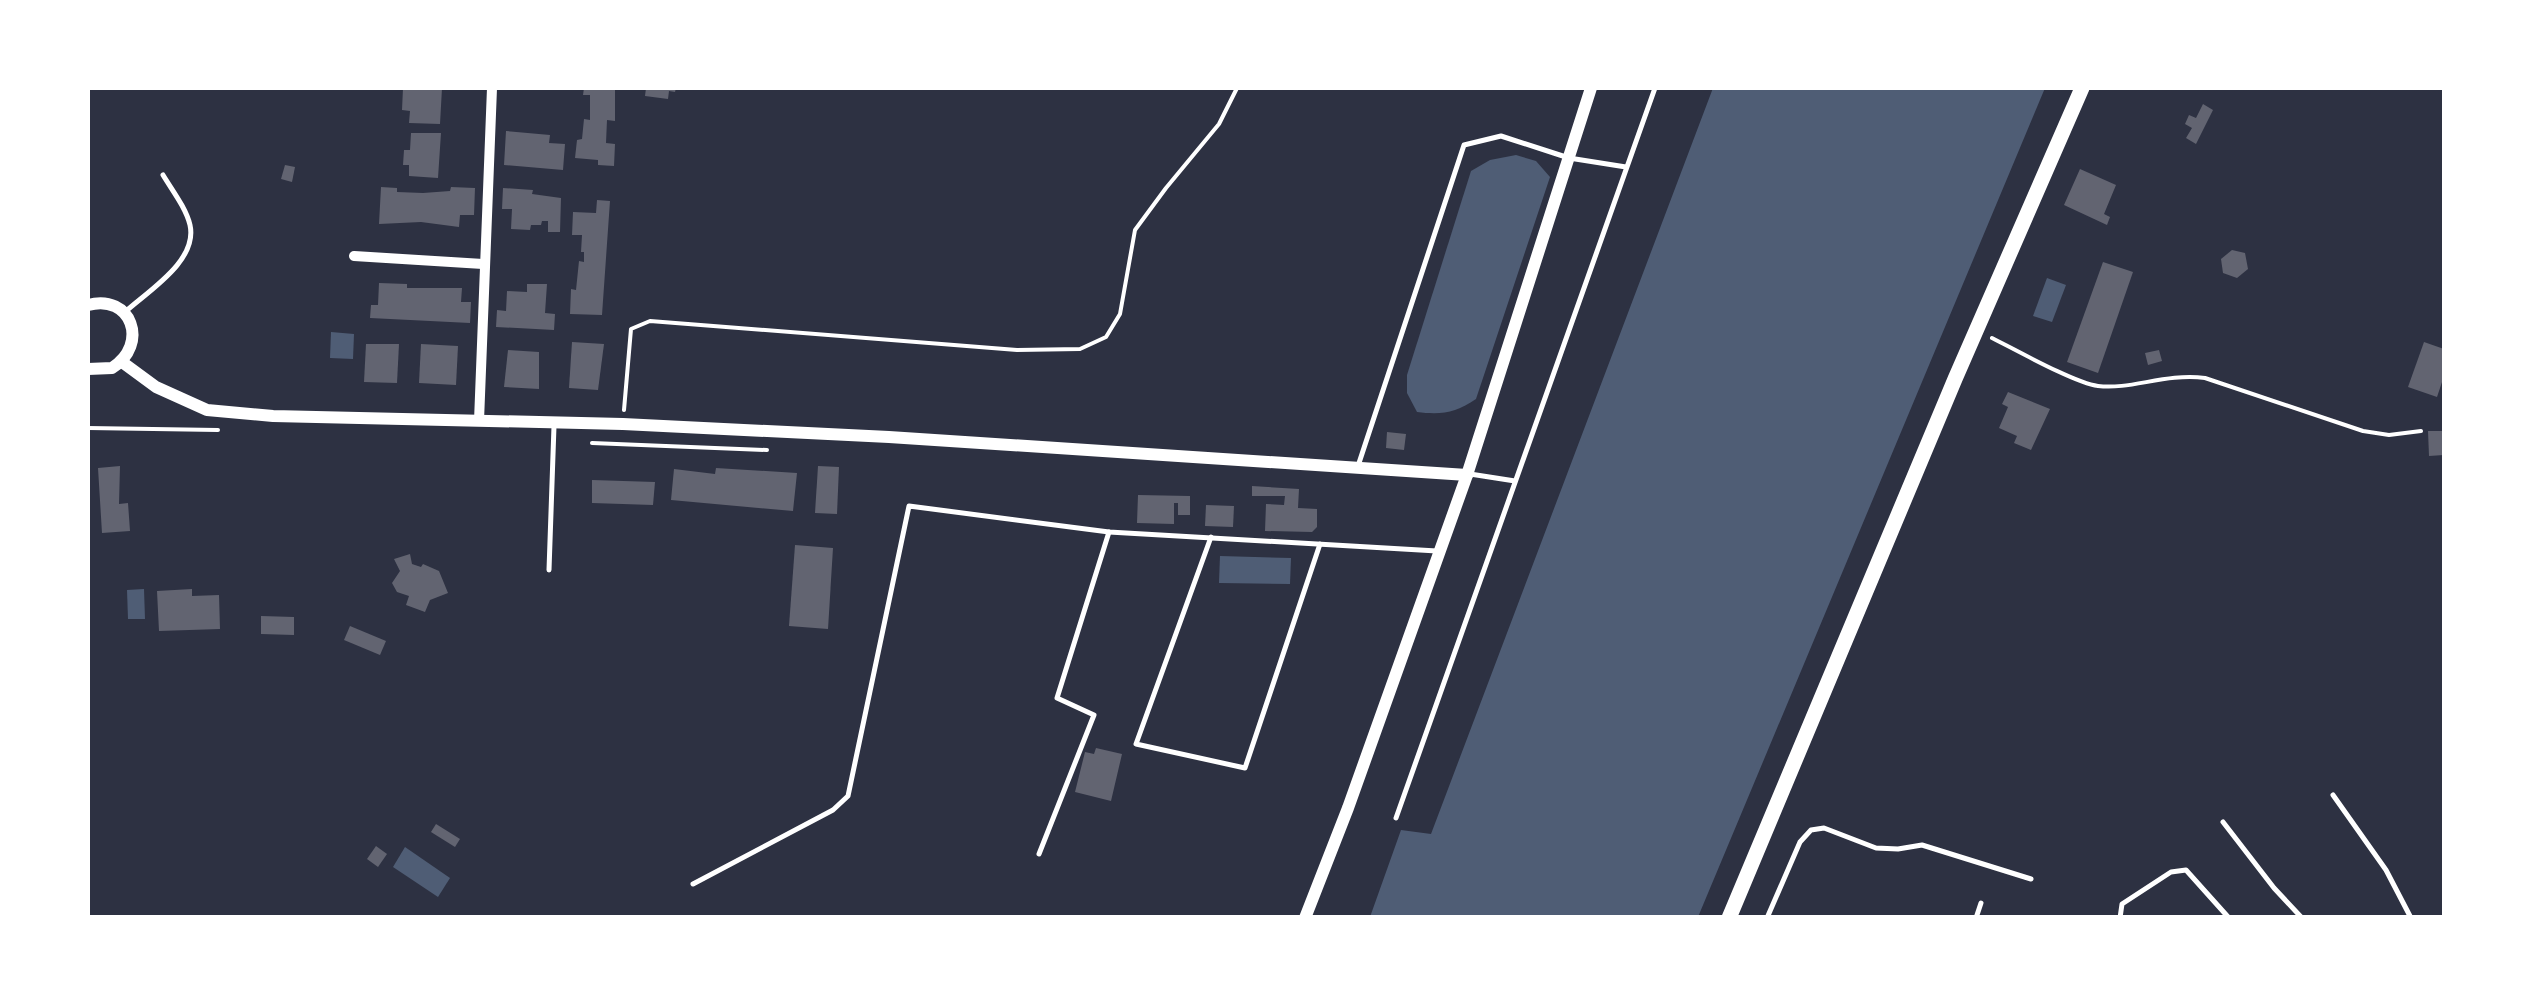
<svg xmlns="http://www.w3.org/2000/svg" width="2532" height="1005" font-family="Overpass,sans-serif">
<rect width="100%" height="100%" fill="#2d3142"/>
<g fill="#4f5d75">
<polygon points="1713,88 2045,88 1698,917 1370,917 1401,830 1431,834"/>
<path d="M1516 155 1536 161 1550 177 1476 399C1456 413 1441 415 1417 412L1407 393V375L1471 171 1490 160Z"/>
<polygon points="2047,278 2066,285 2052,322 2033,316"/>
<polygon points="331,332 354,334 353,359 330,358"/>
<polygon points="1220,556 1291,558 1290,584 1219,583"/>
<polygon points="144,589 145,619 128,619 127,590"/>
<polygon points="405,847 450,878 438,897 393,867"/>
</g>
<g fill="#626471">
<polygon points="403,88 442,88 440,124 409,123 410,111 402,110"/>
<polygon points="584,88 615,88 615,121 607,120 606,143 615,144 614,166 598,165 598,160 575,158 577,140 582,139 584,119 590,120 590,95 583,95"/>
<polygon points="646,88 676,88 675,92 669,91 668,99 645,96"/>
<polygon points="2203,104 2213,110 2196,144 2186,138 2192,128 2185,124 2189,115 2196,118"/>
<polygon points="506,131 550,135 549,143 565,144 563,170 504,165"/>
<polygon points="411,133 441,133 438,178 409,176 409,165 403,165 404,150 410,150"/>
<polygon points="285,165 295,167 292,182 281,179"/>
<polygon points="2080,169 2116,185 2104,214 2110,217 2107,225 2064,205"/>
<polygon points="381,187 397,188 397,192 423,193 450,191 451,187 475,188 474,215 460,215 459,227 421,222 379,224"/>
<polygon points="503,188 533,190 532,194 561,198 560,232 548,232 548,221 542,221 541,225 531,225 530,230 511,229 512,209 502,209"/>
<polygon points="597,200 610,201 602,315 570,314 571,289 576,290 579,261 584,262 584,252 581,252 582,235 572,235 573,212 596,213"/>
<polygon points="2232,250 2245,253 2248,269 2237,278 2223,273 2221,259"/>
<polygon points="2103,262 2133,272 2098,373 2067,362"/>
<polygon points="379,283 407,284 407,288 462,288 461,302 471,302 470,323 370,318 371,305 378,305"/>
<polygon points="527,284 547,284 545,313 555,314 554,330 496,327 497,310 506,311 507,291 527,292"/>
<polygon points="572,342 604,344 598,390 569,388"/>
<polygon points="2424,342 2444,349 2444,376 2437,397 2408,387"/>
<polygon points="366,344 399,344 397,383 364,382"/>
<polygon points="421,344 458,346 456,385 419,383"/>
<polygon points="508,350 539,352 539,389 504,387"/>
<polygon points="2159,350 2162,361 2148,365 2145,353"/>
<polygon points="2008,392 2050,409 2031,450 2014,443 2017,436 1999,428 2008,407 2002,404"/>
<polygon points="2428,431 2444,431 2444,455 2429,456"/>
<polygon points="1387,432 1406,434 1404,450 1386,448"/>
<polygon points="120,466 119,504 128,503 130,531 102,533 98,468"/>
<polygon points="818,466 839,467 837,514 815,513"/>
<polygon points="716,468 797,473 793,511 671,500 674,469 715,474"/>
<polygon points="592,480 655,482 653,505 592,503"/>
<polygon points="1252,486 1299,489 1298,508 1317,509 1317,527 1312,532 1265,531 1266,504 1284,505 1285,496 1252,496"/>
<polygon points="1138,495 1190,496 1190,515 1178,515 1178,503 1174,503 1174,524 1137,523"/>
<polygon points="1206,505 1234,506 1233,527 1205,526"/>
<polygon points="795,545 833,548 828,629 789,626"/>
<polygon points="410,554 412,564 421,567 423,564 439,571 448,593 430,600 425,612 406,605 409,596 397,592 392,583 400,571 394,559"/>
<polygon points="192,589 192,596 219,595 220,629 159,631 157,591"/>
<polygon points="261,616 294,617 294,635 261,634"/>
<polygon points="350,626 386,641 380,655 344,640"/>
<polygon points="1096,748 1122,754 1111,801 1075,792 1085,752 1094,754"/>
<polygon points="436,824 460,839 455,847 431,832"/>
<polygon points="376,846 387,854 378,867 367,859"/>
</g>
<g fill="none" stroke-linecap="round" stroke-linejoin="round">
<g stroke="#fff" stroke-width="4">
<path d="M1992 338C2016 350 2075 383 2098 386 2131 390 2165 373 2205 378L2363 431 2389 435 2421 431"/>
<polyline points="624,410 631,329 650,321 1017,350 1080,349 1106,337 1120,314 1135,230 1166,188 1219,124 1237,88"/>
<polyline points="88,428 218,430"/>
<polyline points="592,443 767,450"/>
</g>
<g stroke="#fff" stroke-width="5">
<path d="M125 312C148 291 198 261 190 225 186 208 172 190 163 175"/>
<polyline points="1358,466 1464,145 1501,136 1569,158 1626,167"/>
<polyline points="1470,474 1515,481"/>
<polyline points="1211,537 1136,744 1245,768 1320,544"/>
<polyline points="549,570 554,426"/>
<polyline points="2333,795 2386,870 2411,918"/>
<polyline points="1396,818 1655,88"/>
<polyline points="2223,822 2274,888 2302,918"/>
<polyline points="1039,854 1094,715 1057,698 1109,532"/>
<polyline points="693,884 833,810 848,796 909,506 1109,532 1437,551"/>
<polyline points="1767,918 1800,842 1811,830 1824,828 1876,848 1898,849 1922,845 2031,879"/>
<polyline points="1976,918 1981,903"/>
<polyline points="2120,918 2122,904 2171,872 2186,870 2229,918"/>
</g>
<g stroke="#fff" stroke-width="10">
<polyline points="354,256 483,264"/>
<polyline points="479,421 492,88"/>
</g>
<g stroke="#fff" stroke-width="12">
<path d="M88 305C131 293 150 344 112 368L88 369"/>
<polyline points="122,362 156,387 207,410 273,416 623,424 889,437 1467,475"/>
<polyline points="1305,918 1348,808 1467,475 1591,88"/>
</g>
<polyline stroke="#fff" stroke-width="15" points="1729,918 1955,379 2082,88"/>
</g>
<rect width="2532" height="1005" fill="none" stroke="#ffffff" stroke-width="180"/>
</svg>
